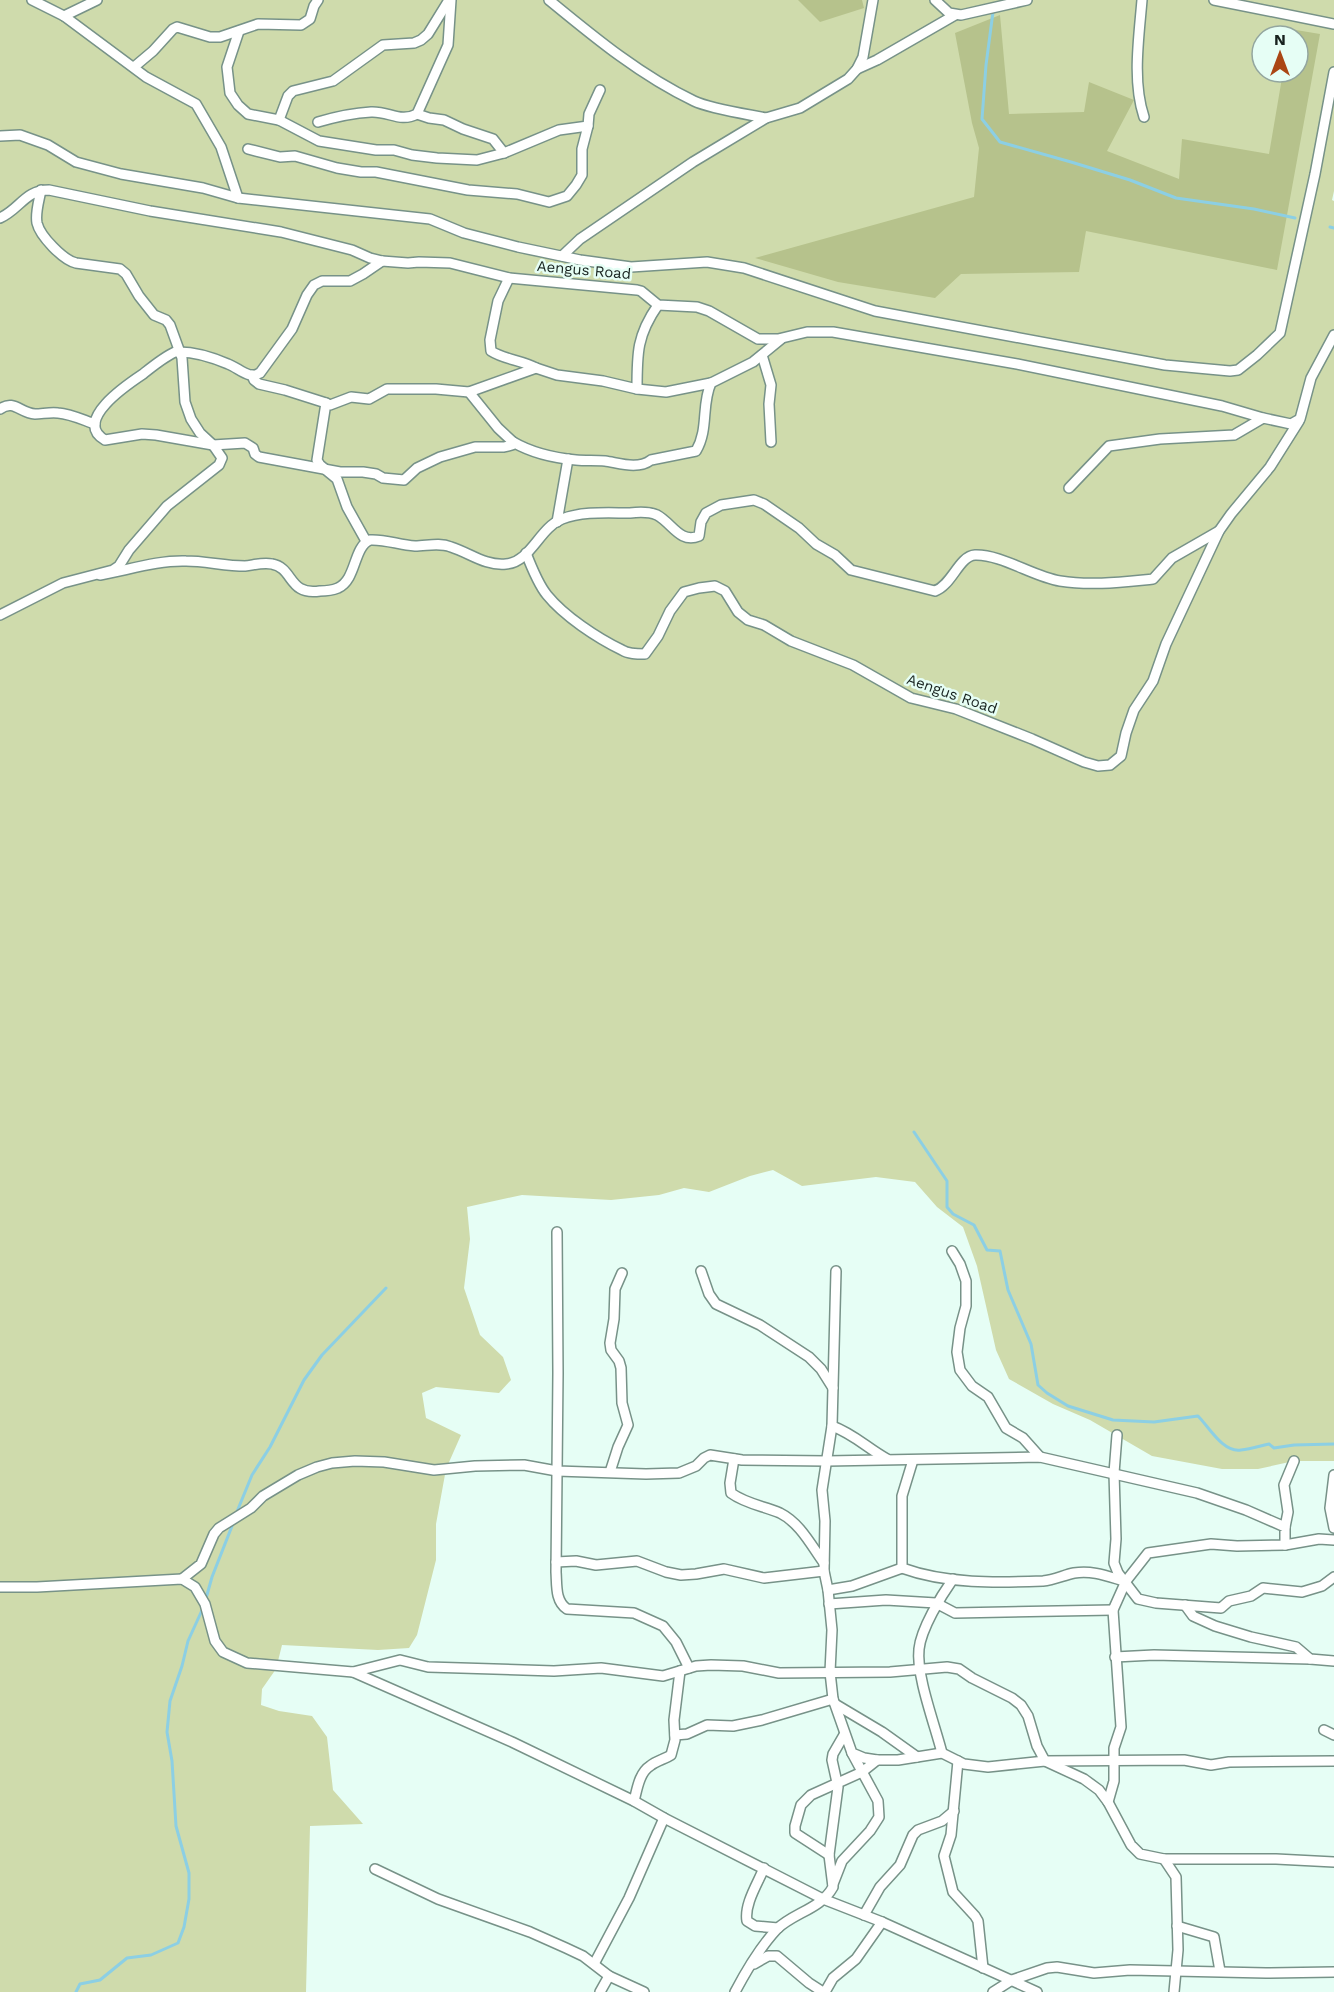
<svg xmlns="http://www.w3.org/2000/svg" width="1334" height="1992" font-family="'Work Sans',sans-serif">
<rect width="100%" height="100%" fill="#e6fef5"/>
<path fill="#cfdbac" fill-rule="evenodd" d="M0 0H1334V191L1332 200 1334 201V1461H1294L1258 1469H1222L1152 1456 1090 1420 1053 1404 1009 1379 996 1350 977 1266 963 1227 937 1207 915 1182 876 1177 802 1186 773 1170 750 1176 709 1192 684 1188 659 1195 611 1200 522 1195 467 1207 470 1239 464 1288 480 1335 503 1357 511 1380 499 1393 436 1387 422 1393 426 1418 461 1435 446 1469 436 1524V1560L417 1635 409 1648 378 1650 282 1645 276 1669 262 1689 261 1705 279 1711 312 1716 327 1737 333 1790 363 1824 310 1826 306 1992H0ZM1262 36H1298V72H1262Z"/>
<g fill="#b6c28c">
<polygon points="798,0 862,0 864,8 820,22"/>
<polygon points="1000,15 1009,114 1084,112 1089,82 1134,100 1107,151 1179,179 1182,139 1269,154 1283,72 1298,72 1298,36 1289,36 1290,29 1320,34 1277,270 1086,231 1079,272 961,274 935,298 838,282 755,258 974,197 979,148 972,123 955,33"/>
</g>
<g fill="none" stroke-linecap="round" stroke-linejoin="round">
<g stroke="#8ccfe4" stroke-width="3">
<polyline points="993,12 986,65 982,119 1000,142 1071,162 1130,180 1176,198 1254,209 1295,218"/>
<polyline points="1330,227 1334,228"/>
<path d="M914 1132 947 1181V1207L953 1214 974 1225 987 1250 1000 1251 1008 1290 1031 1344 1038 1385 1047 1393 1068 1406 1113 1420 1154 1422 1198 1416C1209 1427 1223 1453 1241 1450 1250 1449 1260 1446 1269 1444L1274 1448 1294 1445 1334 1444"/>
<polyline points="236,1514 252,1475 270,1447 304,1380 322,1355 386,1288"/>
<polyline points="205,1602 212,1577 234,1521"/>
<polyline points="76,1992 80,1984 100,1980 127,1958 151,1955 178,1943 184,1927 189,1899 189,1873 176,1826 172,1761 167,1732 170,1701 182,1666 188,1641 203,1608"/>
</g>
<defs>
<g id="street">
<polyline points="32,0 64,16 146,77 196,104 221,147 238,198"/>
<path d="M549 0C594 37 641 76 694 101 711 109 746 114 766 118"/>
<polyline points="935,0 949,13 961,15 1027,0"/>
<path d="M1142 0C1139 37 1132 81 1144 117"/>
<polyline points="1214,0 1334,24"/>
<polyline points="64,16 97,0"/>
<polyline points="239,31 227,67 230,93 238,105 248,114 279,120 319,141 376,150 394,150 412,155 437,158 477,160 504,153 559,130 588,126 589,114 600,90"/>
<polyline points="134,67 153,51 173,29 177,27 210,37 220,37 258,24 301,25 310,19 314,6 318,0"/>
<polyline points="857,69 877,60 955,15"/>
<polyline points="417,114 429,118 444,120 463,129 493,139 504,153"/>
<polyline points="279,120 288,96 293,91 333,81 383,45 414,43 421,40 428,34 449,0"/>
<path d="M318 122C335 117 353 113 371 112 389 111 400 123 417 114L448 45 451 0"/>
<polyline points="0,136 20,135 48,145 76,162 121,174 203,188 238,198 430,219 464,233 518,247 580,260 631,267 707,262 744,268 875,311 1165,365 1230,371 1238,370 1257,355 1280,333 1315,174 1334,72"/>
<polyline points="248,149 280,157 295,156 337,168 361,172 376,172 468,190 517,194 549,202 567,196 576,185 582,175 582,149 588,126"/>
<path d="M0 218C20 209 25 190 49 190L150 211 281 232 352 250 370 258 382 261 408 263 419 262 450 263 509 278 637 290 641 291 658 305 697 307 709 311 758 339H778L807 332H833L1017 364 1222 406 1263 418 1291 424 1300 419 1311 378 1334 335"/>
<polyline points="562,256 580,239 693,162 766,118 800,108 848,79 857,69 863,57 873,0"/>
<path d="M382 261 363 274 350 281H322L314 285 307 295 292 329 260 373C255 375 255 376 250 375 242 373 236 367 228 364 212 357 193 351 175 352 164 357 153 366 143 374 128 384 72 421 105 440L142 434 156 435 213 445 245 443 253 448 255 454 259 457 340 472H363L376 474 383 478 404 480 417 468 440 457 475 447H504L512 445 513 442C532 453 554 458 576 460 586 461 595 460 605 461 619 463 638 470 651 460L696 451C709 429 701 405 711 383L753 362 781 339"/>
<polyline points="762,355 771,385 769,404 771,442"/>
<polyline points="536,368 557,375 603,381 637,389 666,392 711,383"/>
<polyline points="252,375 254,380 259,384 285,390 326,403 317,460 320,465 337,479 347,507 366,541"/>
<path d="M637 389C637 353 637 335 658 305"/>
<polyline points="469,392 498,428 513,442"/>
<path d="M326 403 330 405 351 397 369 399 387 389H436L469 392 536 368C522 360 505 360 491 351L490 340 498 301 509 278"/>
<path d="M0 409C14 399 20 413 35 414 42 414 50 412 58 413 71 414 83 420 95 424"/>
<polyline points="1069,488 1109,446 1160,439 1234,435 1263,418"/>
<polyline points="557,522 568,459"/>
<path d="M526 553C531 566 538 584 547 595 564 616 597 638 622 650 628 654 637 654 645 654L658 636 670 611 684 592 699 588 715 586 725 591 738 612 748 620 764 625 791 641 853 665 911 698 956 709 1032 739 1084 762 1098 766 1110 765 1121 756 1126 733 1134 710 1153 681 1166 644 1219 531 1231 514 1270 467 1299 421"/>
<path d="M100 575C128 570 158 560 186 561 205 561 225 566 245 566 254 565 263 562 272 564 294 568 288 596 320 591 326 591 333 590 338 588 357 579 353 547 370 540 385 539 399 545 415 546 427 546 439 542 451 547 470 553 485 566 506 564 531 562 539 528 562 519 582 511 608 513 630 513 638 512 650 512 657 515 672 523 680 544 699 536L701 522 706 513 721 505 754 500 764 504 799 528 816 544 835 555 851 570 935 591C952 585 959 556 975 555 1001 554 1034 577 1060 581 1091 586 1122 582 1153 579L1172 558 1219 531"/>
<path d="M0 615 63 583 113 570 119 566 129 550 167 506 219 465 222 458 213 445 200 433 191 419 185 402 182 358 170 325 166 320 154 315 139 296 126 274 120 269 76 263C63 260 40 236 37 223 35 213 39 201 41 190"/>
<path d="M557 1232 558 1373 556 1572C557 1585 555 1601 567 1609L634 1613 663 1626 676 1642 689 1668"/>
<polyline points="952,1251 960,1264 966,1281 966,1306 960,1328 957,1352 960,1370 972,1386 988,1397 1006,1428 1023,1438 1040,1457"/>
<polyline points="701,1271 709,1294 716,1304 760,1325 809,1357 821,1369 833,1388"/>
<polyline points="836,1271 832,1426 822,1490 825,1521 824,1571 828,1590 832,1630 830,1672 833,1699 852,1753 864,1758 877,1760 898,1760 942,1753 964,1764 988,1767 1045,1761 1184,1760 1211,1765 1229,1762 1334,1761"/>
<path d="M832 1426C854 1434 867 1448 887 1459"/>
<polyline points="1117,1435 1114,1473 1116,1539 1114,1563 1118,1573 1138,1599 1156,1603 1221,1608 1229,1601 1251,1596 1263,1588 1302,1592 1322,1586 1334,1577"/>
<path d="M734 1459 730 1483 731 1493C746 1504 764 1506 780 1513 800 1523 811 1545 824 1563"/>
<path d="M913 1460 902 1496V1568C946 1584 997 1583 1043 1581 1054 1580 1064 1575 1074 1573 1092 1570 1107 1576 1124 1581"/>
<polyline points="610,1472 618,1447 628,1425 622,1403 621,1368 619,1361 611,1350 610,1343 614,1319 615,1289 622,1273"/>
<polyline points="1334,1475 1330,1508 1334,1528"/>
<polyline points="1285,1527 1288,1512 1284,1485 1294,1461"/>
<polyline points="556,1562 576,1561 596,1565 637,1561 666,1572 681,1575 696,1574 724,1569 764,1578 824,1571"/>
<polyline points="182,1579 201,1564 214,1534 219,1528 251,1508 263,1496 298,1475 317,1467 332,1463 355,1461 384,1462 434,1470 475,1466 524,1465 557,1471 646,1474 679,1473 696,1466 704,1458 710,1455 742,1460 827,1461 1040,1457 1197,1493 1246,1510 1285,1527 1285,1545"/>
<polyline points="0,1587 37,1587 182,1579 195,1587 205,1604 215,1641 223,1652 247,1663 353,1672 400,1660 428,1667 554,1671 601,1668 663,1676 696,1666 711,1665 743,1666 779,1673 890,1672 947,1667 959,1669 972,1678 1012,1698 1021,1705 1028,1716 1037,1746 1045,1761 1084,1779 1099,1790 1108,1802 1131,1845 1140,1854 1164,1859 1276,1859 1334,1862"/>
<polyline points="828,1590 852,1586 902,1568"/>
<polyline points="829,1604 886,1600 936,1603 955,1613 1113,1610"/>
<polyline points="1185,1605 1193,1616 1215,1626 1251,1637 1296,1647 1310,1659 1334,1661"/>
<polyline points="1115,1657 1154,1655 1310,1659"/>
<polyline points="353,1672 512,1742 634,1801 664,1818 823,1899 882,1922 1037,1992"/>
<polyline points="835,1704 882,1732 917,1757"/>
<polyline points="1324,1730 1334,1735"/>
<polyline points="675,1735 687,1734 707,1725 733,1726 762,1720 833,1699"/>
<path d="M942 1753C935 1725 916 1676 919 1649 921 1629 941 1596 953 1579"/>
<polyline points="958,1761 951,1835 944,1856 953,1892 975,1916 978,1921 983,1968"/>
<path d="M634 1801C637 1790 639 1773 650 1766 656 1761 665 1759 671 1755L675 1740 674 1720 680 1671"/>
<polyline points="1108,1802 1114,1781 1114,1748 1121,1727 1113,1610 1126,1581 1148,1553 1211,1544 1237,1546 1285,1545 1319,1539 1334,1540"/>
<polyline points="829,1855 795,1833 795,1826 801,1805 811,1795 862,1772 877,1760"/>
<polyline points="1164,1859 1176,1877 1178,1950 1174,1992"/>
<path d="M764 1868C758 1883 744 1904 747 1921L755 1926 778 1928"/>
<polyline points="375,1869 438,1899 530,1932 566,1948 583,1956 609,1976 644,1992"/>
<polyline points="833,1884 842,1861 870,1831 879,1817 878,1801 852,1753"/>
<polyline points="864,1915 880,1887 900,1865 913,1835 918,1830 942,1821 954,1811"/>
<polyline points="1177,1926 1214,1937 1220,1971"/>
<polyline points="594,1964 629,1898 664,1818"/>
<polyline points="754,1964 768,1956 777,1956 809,1983 823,1992"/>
<polyline points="600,1992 609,1976"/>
<path d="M735 1992C745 1973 762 1945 777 1929 793 1913 821 1909 833 1887L829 1855 838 1787 832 1760 833 1754 844 1735"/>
<polyline points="825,1992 833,1978 856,1959 882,1922"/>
<polyline points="993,1992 1012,1980 1047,1968 1057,1967 1094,1973 1130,1970 1266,1973 1334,1972"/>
</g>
</defs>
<use href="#street" stroke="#779288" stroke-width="12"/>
<use href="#street" stroke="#fff" stroke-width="9"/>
</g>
<g text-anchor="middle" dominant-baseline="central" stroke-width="5" stroke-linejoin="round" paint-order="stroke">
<g font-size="15" fill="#17221e" stroke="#e6fef5">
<text transform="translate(584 270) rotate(5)">Aengus Road</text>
<text transform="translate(952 694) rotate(19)">Aengus Road</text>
</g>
</g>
<g transform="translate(1280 54)"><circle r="28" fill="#e6fef5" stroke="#93a69f" stroke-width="1.5"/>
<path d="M0-4.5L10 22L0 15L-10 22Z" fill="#aa4614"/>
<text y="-9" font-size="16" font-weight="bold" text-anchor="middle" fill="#17221e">N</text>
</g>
</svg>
